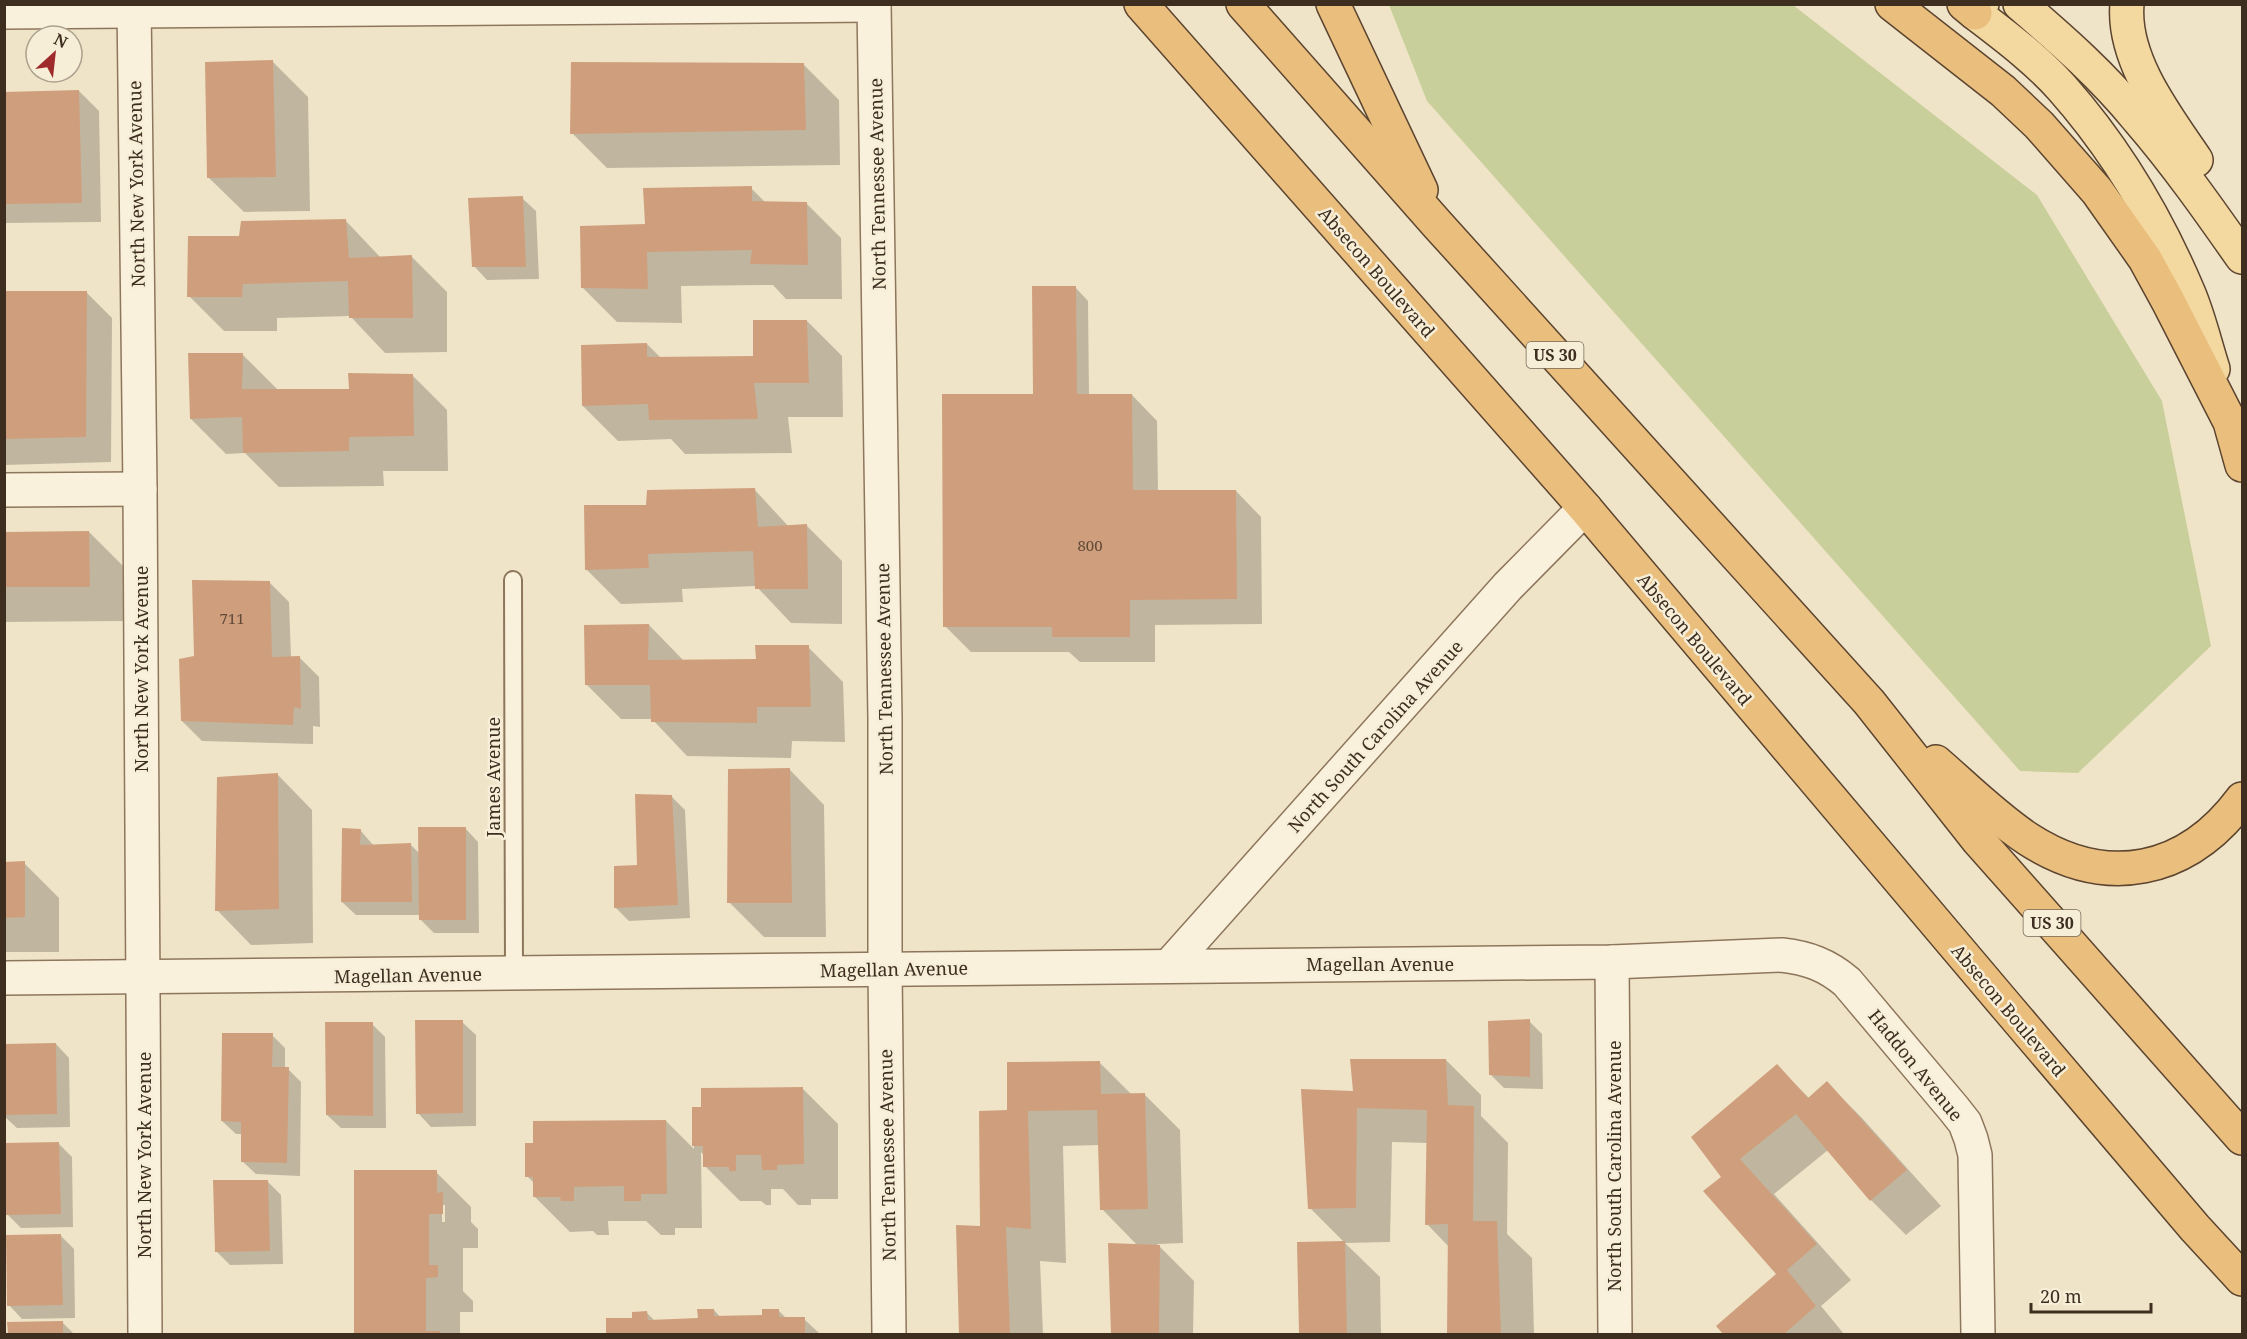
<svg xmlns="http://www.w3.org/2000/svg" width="2247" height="1339" font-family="'Noto Serif',serif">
<rect width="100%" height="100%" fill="#f0e4c8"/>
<polygon fill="#c9cf9b" points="1389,5 1793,5 2037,195 2162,401 2211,646 2078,773 2020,771 1427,101"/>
<g fill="#0003" fill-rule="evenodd">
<polygon points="273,62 308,97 310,211 244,212 209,178"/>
<polygon points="804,65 839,100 840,165 607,168 572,133"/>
<polygon points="79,91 99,111 101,222 4,223 4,93"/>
<polygon points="751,188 766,203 806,203 841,238 842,299 786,299 773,285 681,286 682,323 617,322 582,287 646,226"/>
<polygon points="522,198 536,211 539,279 487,280 474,266"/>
<polygon points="346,221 381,258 412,257 447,292 447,352 385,353 350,316 277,318 277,331 224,331 189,296 241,238"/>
<polygon points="1075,287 1088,301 1089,395 1132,395 1157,421 1158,492 1236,491 1261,517 1262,624 1155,625 1155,662 1080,662 1069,652 971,652 945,626 1037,395"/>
<polygon points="86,292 112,318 111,462 4,465 4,293"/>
<polygon points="807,321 842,356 843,417 788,417 792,453 685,454 671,439 618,441 583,406 647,344 661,358 755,358"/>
<polygon points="242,354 277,389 350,391 412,375 447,410 448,471 383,471 384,486 279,487 245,453 226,454 191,419"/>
<polygon points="754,489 789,527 807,526 842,561 842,624 791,623 756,586 682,589 683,602 621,604 586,569 647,506"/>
<polygon points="89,532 124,567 124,621 4,622 4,533"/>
<polygon points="269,582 289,602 291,658 299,657 319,677 320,727 313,726 313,744 202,741 182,721 196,657"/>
<polygon points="649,625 683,660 758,661 808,647 843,682 845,742 792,741 791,758 687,756 652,719 621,719 586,684"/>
<polygon points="790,770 824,805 826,937 764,937 729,902"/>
<polygon points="278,775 312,810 313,943 251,945 217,910"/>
<polygon points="672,797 685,810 690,918 629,921 615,907 639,867"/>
<polygon points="465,828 478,842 479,933 434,933 421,920 421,915 356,915 342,902 360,830 374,846 411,845 420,854"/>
<polygon points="4,863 24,863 59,898 59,952 4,952"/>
<polygon points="1529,1021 1542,1034 1543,1089 1504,1088 1491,1075"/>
<polygon points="462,1022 476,1035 476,1126 431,1127 418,1113"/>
<polygon points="372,1024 385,1037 386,1128 341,1128 327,1115"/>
<polygon points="272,1035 285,1048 285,1069 288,1069 301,1082 300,1176 256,1174 242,1161 243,1134 236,1134 222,1121"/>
<polygon points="56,1044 69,1058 70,1127 17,1128 4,1116 4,1045"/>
<polygon points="1446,1060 1481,1095 1481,1116 1508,1143 1507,1234 1532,1258 1534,1334 1449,1334 1449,1247 1427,1224 1428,1143 1392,1142 1390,1242 1345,1243 1380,1277 1381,1334 1300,1334 1298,1243 1344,1242 1310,1208 1354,1092"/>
<polygon points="1099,1062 1132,1095 1145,1095 1180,1130 1183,1243 1157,1244 1194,1281 1193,1334 1112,1334 1109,1245 1138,1246 1102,1209 1100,1145 1063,1146 1066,1263 1040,1261 1043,1334 961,1334 957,1227 982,1227 1008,1112"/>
<polygon points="1777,1066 1810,1099 1827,1083 1862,1118 1941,1206 1906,1235 1871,1200 1828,1150 1774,1194 1851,1280 1821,1306 1844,1334 1725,1334 1719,1326 1778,1274 1723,1178"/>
<polygon points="803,1089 838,1124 838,1199 811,1199 811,1205 798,1205 783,1189 771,1189 771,1205 766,1205 761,1201 740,1201 705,1166 705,1157 701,1152 702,1228 675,1228 675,1235 661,1235 646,1221 608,1221 609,1235 597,1235 593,1231 570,1232 535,1197 535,1184 527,1176 666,1121 694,1149 693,1109"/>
<polygon points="59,1144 72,1157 73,1227 21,1228 7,1214"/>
<path d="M355 1172H436L471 1207V1222L478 1229V1248H463V1291L473 1301V1312H460V1334H356ZM442 1205H445V1222H442Z"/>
<polygon points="268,1182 281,1195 283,1264 230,1265 216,1251"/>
<polygon points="61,1236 74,1249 75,1318 22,1319 9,1305"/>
<polygon points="714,1310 721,1318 764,1317 778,1310 787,1319 804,1319 820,1334 607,1334 607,1319 634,1319 647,1313 655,1321 699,1320"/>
<polygon points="62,1322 74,1334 9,1334 9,1323"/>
</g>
<g fill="#cf9f7d">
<polygon points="273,60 276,177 207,178 205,62"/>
<polygon points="571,62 804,63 806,130 570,134"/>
<polygon points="79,90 82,203 4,204 4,92"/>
<polygon points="752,186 752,201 807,202 808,265 750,264 752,250 647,252 648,289 581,288 580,226 645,224 643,188"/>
<polygon points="523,196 526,267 472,267 468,198"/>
<polygon points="346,219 349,258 412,255 413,318 349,318 348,281 243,284 242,297 187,297 188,236 239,236 241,221"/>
<polygon points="1032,286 1076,286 1077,394 1132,394 1133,490 1236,490 1237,599 1130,600 1130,637 1052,637 1052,627 943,627 942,394 1033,394"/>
<polygon points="4,291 87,291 86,437 4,439"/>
<polygon points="753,320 807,320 809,383 754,383 758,419 649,420 648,404 582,406 581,345 647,343 647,357 753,356"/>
<polygon points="188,353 243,353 242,389 349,389 348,373 413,374 414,436 349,437 349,451 243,453 242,417 190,419"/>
<polygon points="755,488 758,527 807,524 808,589 755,589 753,551 648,554 649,568 585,570 584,505 646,505 647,490"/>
<polygon points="89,531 90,587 4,587 4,532"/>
<polygon points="192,580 270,581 272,657 300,656 301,709 294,707 293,725 181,721 179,659 194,656"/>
<polygon points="649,624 648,660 756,659 755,645 809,645 811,707 757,707 757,723 651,722 650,685 585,685 584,625"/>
<polygon points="790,768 792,903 727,903 728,769"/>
<polygon points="278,773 279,909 215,911 217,777"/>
<polygon points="635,794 672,795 678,905 614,908 614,866 637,865"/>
<polygon points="418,827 466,827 466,920 419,920"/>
<polygon points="342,828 361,829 360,845 411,843 412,902 341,902"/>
<polygon points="25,861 25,917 4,918 4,862"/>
<polygon points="1530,1019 1530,1077 1489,1075 1488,1021"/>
<polygon points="415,1020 463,1020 463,1113 416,1114"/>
<polygon points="325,1022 373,1022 373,1116 326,1115"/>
<polygon points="222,1033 273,1033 272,1067 289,1067 287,1163 241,1162 241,1122 221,1121"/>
<polygon points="56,1043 57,1114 4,1115 4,1044"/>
<polygon points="1350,1059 1446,1059 1448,1105 1474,1106 1473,1221 1497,1221 1501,1334 1447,1334 1448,1224 1425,1225 1427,1110 1357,1108 1356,1208 1308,1209 1301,1089 1353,1091"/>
<polygon points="1100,1061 1101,1094 1145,1093 1148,1209 1100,1210 1097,1110 1028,1111 1031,1229 1006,1227 1010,1334 959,1334 956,1225 980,1226 979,1111 1007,1110 1007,1062"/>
<polygon points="1777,1064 1808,1098 1827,1081 1907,1170 1870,1201 1796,1114 1740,1159 1817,1244 1787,1270 1816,1306 1784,1334 1723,1334 1716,1326 1776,1274 1703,1191 1721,1177 1691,1137"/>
<polygon points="803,1087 804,1164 777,1165 777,1170 762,1170 761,1155 736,1155 736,1171 729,1171 729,1167 703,1167 703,1146 692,1146 692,1107 701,1107 701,1088"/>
<polygon points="666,1120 667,1194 641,1194 641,1201 624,1201 624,1186 574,1187 574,1201 561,1201 560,1197 533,1197 533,1177 525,1177 525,1143 533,1143 533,1121"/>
<polygon points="59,1142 61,1214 6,1215 4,1143"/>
<polygon points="354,1170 437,1170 437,1193 443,1192 443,1214 429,1214 429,1265 438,1265 438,1277 426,1278 426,1331 440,1331 440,1334 354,1334"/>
<polygon points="213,1180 268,1180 270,1251 215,1252"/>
<polygon points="61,1234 63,1305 7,1306 6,1235"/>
<polygon points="1345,1241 1347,1334 1299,1334 1297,1242"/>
<polygon points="1108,1243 1160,1245 1159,1334 1111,1334"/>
<polygon points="697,1309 714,1309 714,1316 762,1315 762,1309 779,1309 779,1317 805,1317 805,1334 606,1334 606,1318 632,1318 632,1312 647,1311 648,1320 698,1318"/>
<polygon points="63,1321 63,1334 8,1334 7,1322"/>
</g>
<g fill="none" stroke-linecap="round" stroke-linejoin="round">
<defs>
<polyline id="service" points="513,580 514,974"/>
<g id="minor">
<polyline points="4,12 874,5"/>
<polyline points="4,490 140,489"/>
<polyline points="1612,962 1615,1334"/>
<polyline points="1169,966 1508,586 1585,508"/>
<path d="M4 978 1612 962 1782 955C1808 958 1827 965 1847 982L1954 1109 1965 1123 1971 1139 1975 1155 1978 1334"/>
</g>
<g id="tertiary">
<polyline points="134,4 140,489 145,1334"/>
<polyline points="874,4 885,719 885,969 889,1334"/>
</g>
<g id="primary">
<path d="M1982 4 1975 13C2005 36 2036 59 2062 88 2115 148 2158 220 2189 294 2199 318 2205 344 2213 369"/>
<path d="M2020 4C2062 40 2103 76 2138 119 2176 163 2209 210 2242 257"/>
<path d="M2127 4C2122 60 2167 117 2196 160"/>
</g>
<g id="trunk">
<polyline points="1141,4 1585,508 2007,1007 2195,1228 2242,1279"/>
<polyline points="1243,4 1437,224 1869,702 1978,840 2242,1138"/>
<polyline points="1333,4 1421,190"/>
<polyline points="1892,4 2003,91 2039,125 2097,191 2145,259 2168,301 2230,422 2242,465"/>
<polyline points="1964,4 1975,13"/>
<path d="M1936 762C1966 788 1995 817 2028 839 2107 890 2187 873 2242 799"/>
</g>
</defs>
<use href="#service" stroke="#8d765c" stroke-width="20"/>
<use href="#minor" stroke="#8d765c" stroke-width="36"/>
<use href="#tertiary" stroke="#8d765c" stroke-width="36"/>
<use href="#primary" stroke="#5b4430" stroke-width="36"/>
<use href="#trunk" stroke="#5b4430" stroke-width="36"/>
<use href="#service" stroke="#faf1dc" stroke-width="16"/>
<use href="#minor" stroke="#faf1dc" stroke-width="33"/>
<use href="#tertiary" stroke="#faf1dc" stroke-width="33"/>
<use href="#primary" stroke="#f3d9a0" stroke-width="33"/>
<use href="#trunk" stroke="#eabe7c" stroke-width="33"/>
</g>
<g text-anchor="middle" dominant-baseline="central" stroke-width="5" stroke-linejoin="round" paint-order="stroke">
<g font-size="15" fill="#624a37">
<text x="1090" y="545">800</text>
<text x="232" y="618">711</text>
</g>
<g fill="#f7eed8" stroke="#756857" stroke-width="1.5">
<rect x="1526.5" y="342" width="57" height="26" rx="4.5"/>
<rect x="2023.5" y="910" width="57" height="26" rx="4.5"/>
</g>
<g font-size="16" font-weight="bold" fill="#3d2e20">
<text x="1555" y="355">US 30</text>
<text x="2052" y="923">US 30</text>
</g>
<g font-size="18" fill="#3d2e20" stroke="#f7eed8">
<text transform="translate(136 184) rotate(-91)">North New York Avenue</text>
<text transform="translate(877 184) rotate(-91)">North Tennessee Avenue</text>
<text transform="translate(1377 272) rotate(49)">Absecon Boulevard</text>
<text transform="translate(1695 639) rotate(50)">Absecon Boulevard</text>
<text transform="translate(141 669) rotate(-90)">North New York Avenue</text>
<text transform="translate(884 669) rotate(-91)">North Tennessee Avenue</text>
<text transform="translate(1375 736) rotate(-48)">North South Carolina Avenue</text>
<text transform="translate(493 777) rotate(-90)">James Avenue</text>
<text x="1380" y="964">Magellan Avenue</text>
<text transform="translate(894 969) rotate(-1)">Magellan Avenue</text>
<text transform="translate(408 975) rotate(-1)">Magellan Avenue</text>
<text transform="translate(2009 1010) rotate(50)">Absecon Boulevard</text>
<text transform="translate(1916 1065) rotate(51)">Haddon Avenue</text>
<text transform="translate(144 1155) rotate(-90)">North New York Avenue</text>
<text transform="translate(887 1155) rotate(-91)">North Tennessee Avenue</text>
<text transform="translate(1614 1166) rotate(-90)">North South Carolina Avenue</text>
</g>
</g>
<rect width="2247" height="1339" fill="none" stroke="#3d2e20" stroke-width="12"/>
<g transform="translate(54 54) rotate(27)"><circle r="28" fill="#f7eed8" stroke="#ada18e" stroke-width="1.5"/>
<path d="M0-4.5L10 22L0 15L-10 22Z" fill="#9e2a2b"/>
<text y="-9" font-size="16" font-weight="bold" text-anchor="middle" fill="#3d2e20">N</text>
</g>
<path d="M2031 1303v9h120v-9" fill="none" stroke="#3d2e20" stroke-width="3"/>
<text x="2040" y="1303" font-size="18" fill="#3d2e20" stroke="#f7eed8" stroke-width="4.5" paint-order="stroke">20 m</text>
</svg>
